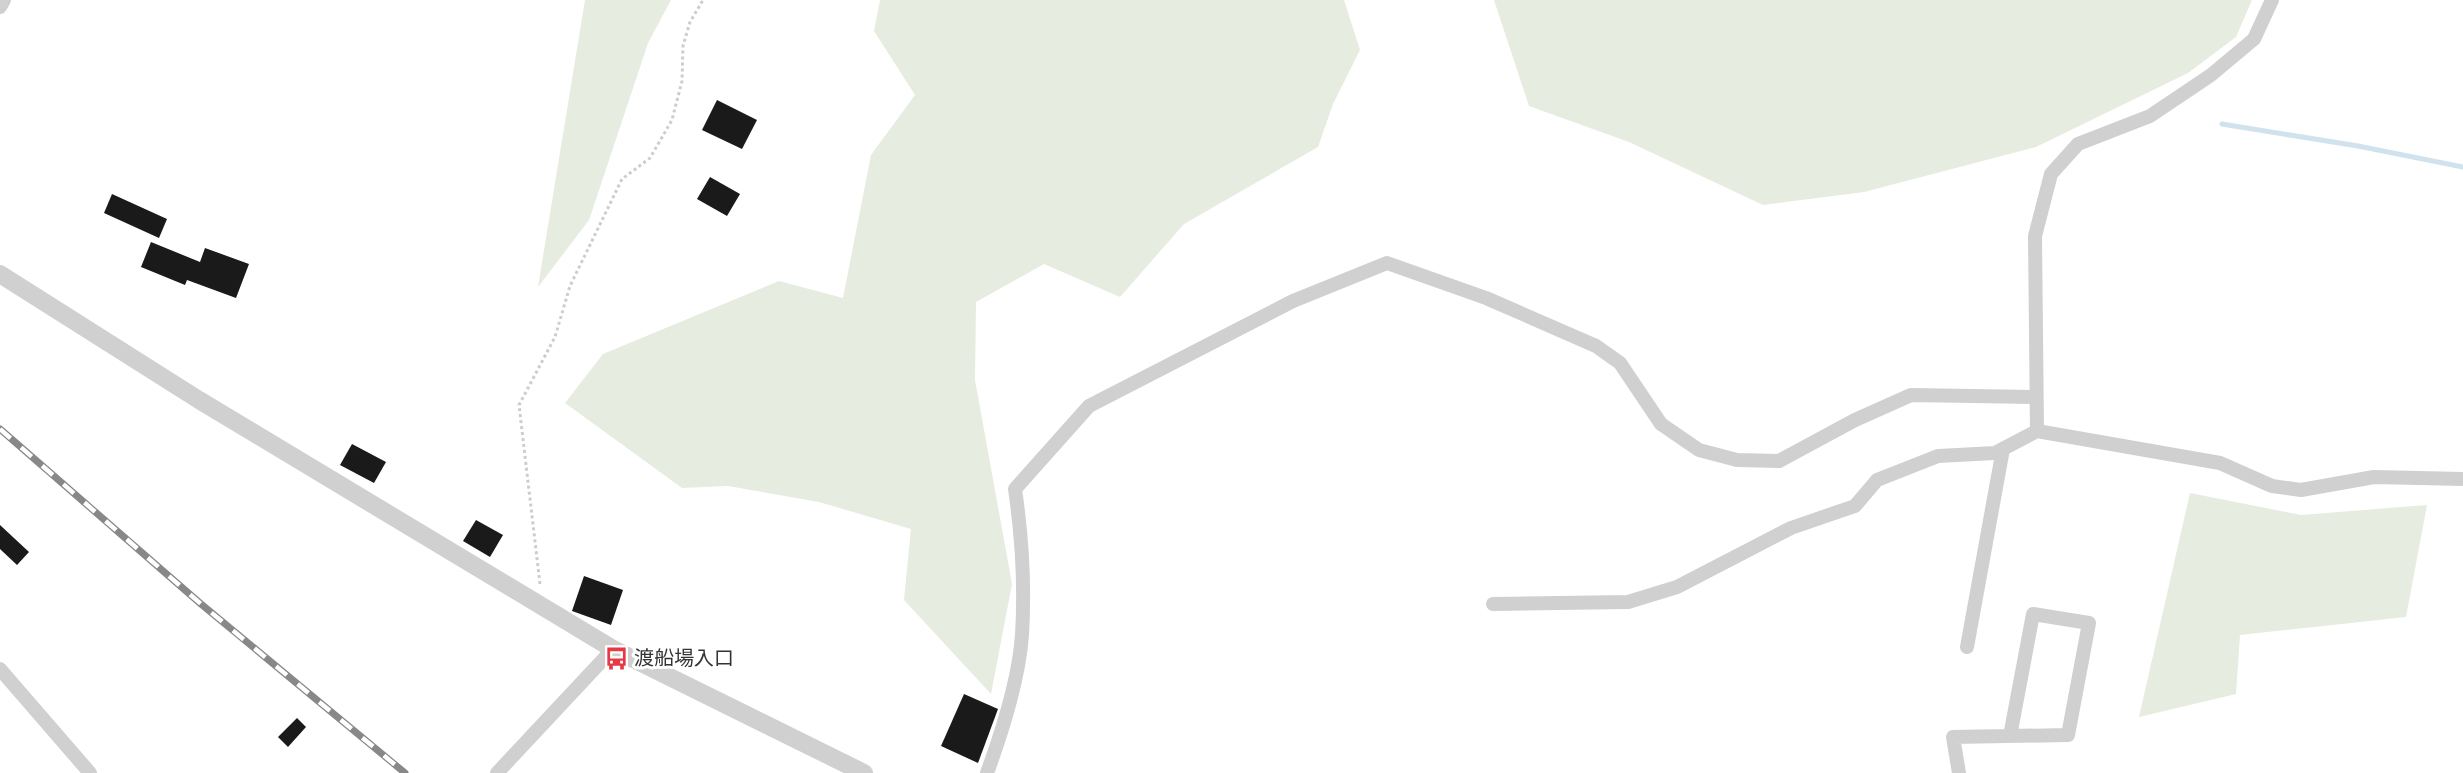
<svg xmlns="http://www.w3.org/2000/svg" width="2463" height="773" font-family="Montserrat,'Noto Sans JP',sans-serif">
<rect width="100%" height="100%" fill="#fff"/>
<g fill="#e6ecdf">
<polygon points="585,0 671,0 648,43 589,220 538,287"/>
<polygon points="880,0 1344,0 1360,50 1333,104 1318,147 1184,224 1120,297 1044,264 976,302 975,380 1012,584 991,694 904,600 911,529 819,502 728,486 682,488 565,403 603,354 779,281 843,298 871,155 915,95 874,31"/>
<polygon points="1494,0 2252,0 2236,37 2188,73 2036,147 1864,192 1763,205 1629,142 1529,106"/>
<polygon points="2190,493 2301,515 2427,505 2406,617 2240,635 2236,694 2139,717"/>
</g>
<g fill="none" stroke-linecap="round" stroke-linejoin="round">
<polyline stroke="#cfe2ee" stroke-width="5" points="2222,124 2358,146 2463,167"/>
</g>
<g fill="#1a1a1a">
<polygon points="717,100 757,120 742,149 702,130"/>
<polygon points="710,177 740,194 727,216 697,199"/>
<polygon points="112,194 167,219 159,238 104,213"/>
<polygon points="151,242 200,262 205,248 249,264 236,298 187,280 185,285 141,267"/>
<polygon points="352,444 386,462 374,483 340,465"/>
<polygon points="476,520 503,535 490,557 463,541"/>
<polygon points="0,525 29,552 17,565 0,549"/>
<polygon points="584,576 623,590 611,625 572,611"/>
<polygon points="964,694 998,709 978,763 941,746"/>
<polygon points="297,718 306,727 288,747 278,737"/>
</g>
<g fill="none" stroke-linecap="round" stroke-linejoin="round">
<polyline stroke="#cdcdcd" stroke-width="3" stroke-dasharray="3 3" stroke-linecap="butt" points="540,584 519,405 555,337 570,286 622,179 650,158 672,120 682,81 683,46 690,22 703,0"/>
<g stroke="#d0d0d0" stroke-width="14">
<polyline points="0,7 4,0"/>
<polyline points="2037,431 2035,236 2051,174 2078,144 2150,116 2211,75 2254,39 2272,0"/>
<polyline points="1493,604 1628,602 1677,587 1791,528 1855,506 1877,480 1938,456 1995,453 2037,431 2220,463 2272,486 2301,490 2374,477 2463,479"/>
<polyline points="1967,647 2003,449"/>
<polyline points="0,669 90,773"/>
<polyline points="497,773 613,649"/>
<path d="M987 773C1002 732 1019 679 1022 635 1025 586 1022 537 1015 489L1089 406 1293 301 1387 263 1486 298 1596 346 1620 363 1661 424 1699 450 1737 460 1779 461 1855 420 1911 395 2036 397"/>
<polyline points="1959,773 1953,737 2068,735 2089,623 2033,614 2010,736"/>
</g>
<polyline stroke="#d0d0d0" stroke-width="18" points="0,274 199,400 613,649 864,773"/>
<defs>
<polyline id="rail" points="0,429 201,604 405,773"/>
</defs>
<use href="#rail" stroke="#888" stroke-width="7"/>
<use href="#rail" stroke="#fff" stroke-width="4.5" stroke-dasharray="14" stroke-linecap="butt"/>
</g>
<defs>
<symbol id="bus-bare" viewBox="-9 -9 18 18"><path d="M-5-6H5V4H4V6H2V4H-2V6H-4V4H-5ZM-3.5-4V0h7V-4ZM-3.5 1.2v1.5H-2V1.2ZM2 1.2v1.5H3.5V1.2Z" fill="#e63946" stroke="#fff" stroke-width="2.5" paint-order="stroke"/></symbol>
</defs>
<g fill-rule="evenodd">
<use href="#bus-bare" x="600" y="642" width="33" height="33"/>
</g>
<g text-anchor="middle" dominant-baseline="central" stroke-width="6" stroke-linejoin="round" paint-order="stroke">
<g font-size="20" fill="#333" stroke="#fff" text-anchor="start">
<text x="634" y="658">渡船場入口</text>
</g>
</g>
</svg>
